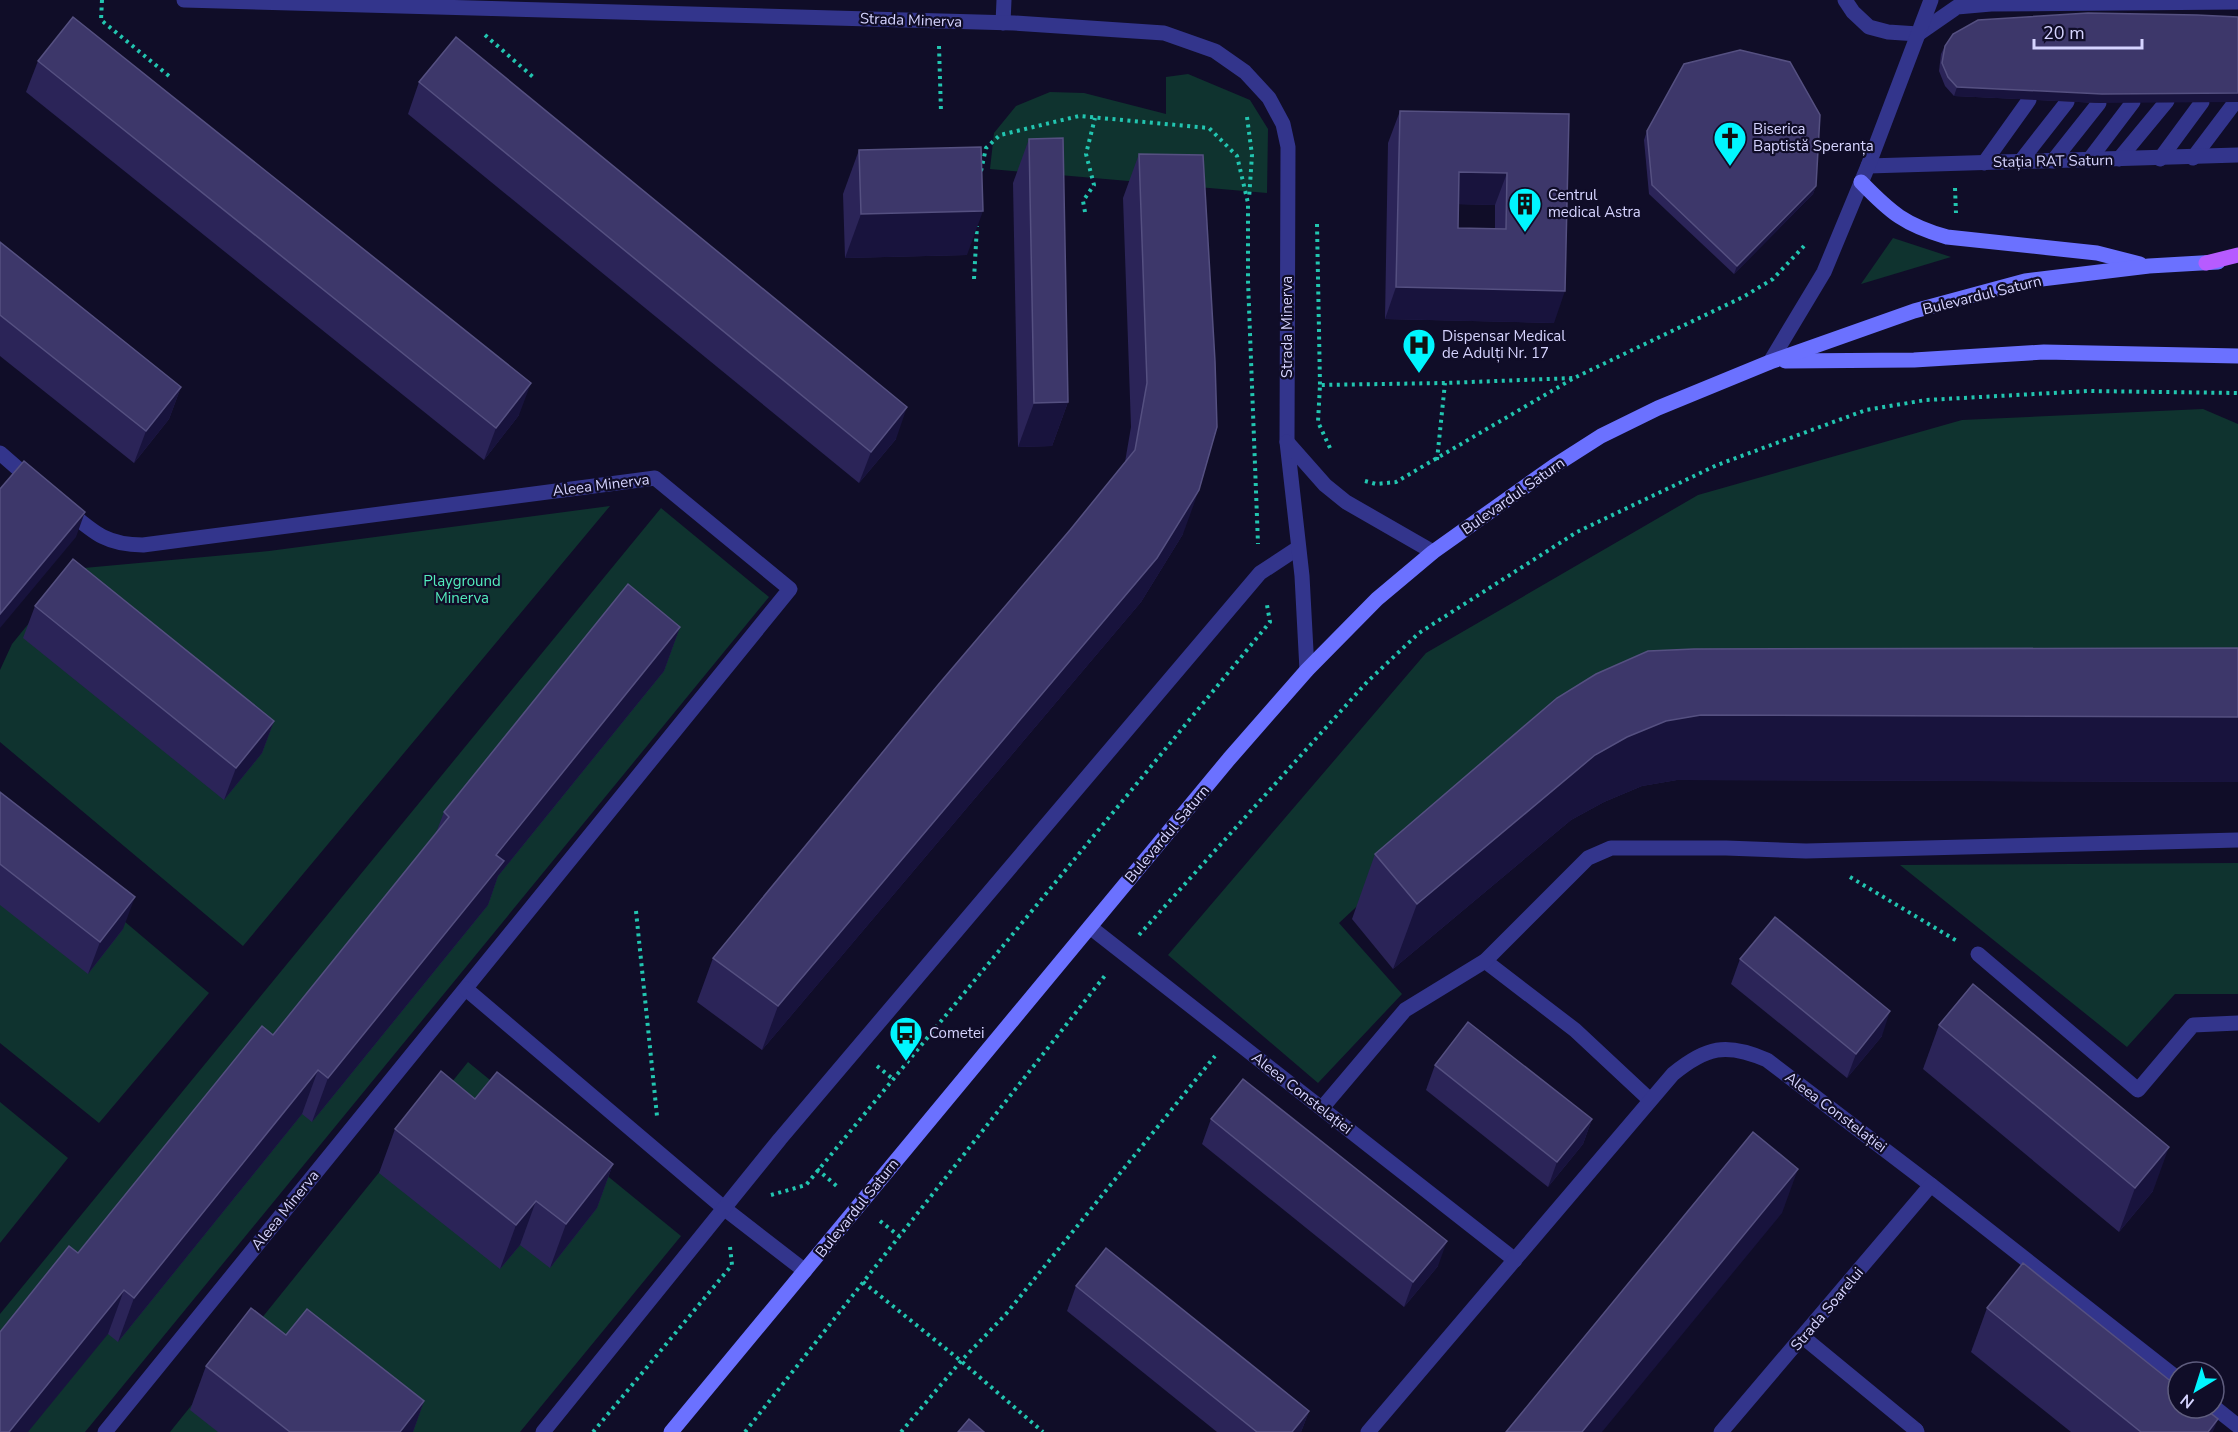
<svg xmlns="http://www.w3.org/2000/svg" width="2238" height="1432" font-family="'Nunito Sans',sans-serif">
<rect width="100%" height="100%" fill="#100d28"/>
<g fill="#0f332f">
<polygon points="1188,74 1250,100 1268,129 1267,193 990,169 994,133 1016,106 1050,92 1084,93 1166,114 1166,77"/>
<polygon points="1893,238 1951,257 1861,284"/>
<polygon points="2203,409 2238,424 2238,702 1806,699 1439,830 1339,923 1402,994 1318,1083 1168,955 1426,653 1698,495 1962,420"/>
<polygon points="610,506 243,946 0,742 0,670 12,644 73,569 269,551"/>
<polygon points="661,508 769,597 85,1432 0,1432 0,1314"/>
<polygon points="0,816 209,993 99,1123 0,1043"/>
<polygon points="2238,863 2238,994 2175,994 2127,1047 1900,865"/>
<polygon points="468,1062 681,1236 520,1432 170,1432"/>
<polygon points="0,1102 68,1158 0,1243"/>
</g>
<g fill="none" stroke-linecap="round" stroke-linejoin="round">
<g stroke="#22c5b0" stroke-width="4" stroke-dasharray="3 4.5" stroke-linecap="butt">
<polyline points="102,0 101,20 169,76"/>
<polyline points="485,35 533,77"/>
<polyline points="939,46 941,112"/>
<polyline points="1247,117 1252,155 1249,199"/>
<polyline points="981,171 986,148 1000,135 1079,116 1209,128 1237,156 1248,203 1248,281 1258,544"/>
<polyline points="1955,188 1956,213"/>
<polyline points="1085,212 1083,201 1094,185 1086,154 1095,118"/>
<polyline points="1317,224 1320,385"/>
<polyline points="974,279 977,226"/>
<polyline points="1330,448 1318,422 1320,385 1445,383 1574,378"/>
<polyline points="1437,460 1445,383"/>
<polyline points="1365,481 1376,484 1396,482 1574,378 1743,297 1773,279 1804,246"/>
<polyline points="1850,877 1957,941"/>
<polyline points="636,911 657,1116"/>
<polyline points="1139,935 1367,682 1419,633 1577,532 1717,465 1866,410 1926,400 2088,391 2238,393"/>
<polyline points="877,1066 893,1079"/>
<polyline points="817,1169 839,1188"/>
<polyline points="771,1195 806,1185 1270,622 1267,605"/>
<polyline points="880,1221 899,1236"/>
<polyline points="863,1282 961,1361 1043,1432"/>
<polyline points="593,1432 732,1265 730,1247"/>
<polyline points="745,1432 1107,973"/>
<polyline points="901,1432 961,1361 1006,1314 1215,1056"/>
</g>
<g stroke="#33358c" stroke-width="15">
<polyline points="1845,0 1853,12 1869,27 1888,32 1918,34 1957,7 1991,4 2238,2"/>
<polyline points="2193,158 2236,101"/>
<polyline points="2119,159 2167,101"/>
<polyline points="2160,159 2202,102"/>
<polyline points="2089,160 2133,102"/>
<polyline points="2053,161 2099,103"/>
<polyline points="2020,162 2067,102"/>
<polyline points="1984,163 2029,100"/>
<polyline points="1868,166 2238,155"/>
<polyline points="1770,362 1824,272 1868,166 1931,0"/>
<polyline points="1978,954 2138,1090 2193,1025 2238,1023"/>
<polyline points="1485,961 1575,1030 1650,1100"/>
<polyline points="1322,1108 1405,1010 1485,961 1588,858 1611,848 1726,848 1806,851 2238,840"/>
<polyline points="1803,1337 1916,1430"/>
</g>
<polyline stroke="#33358c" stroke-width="15" points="1916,1430 1917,1432"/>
<g stroke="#33358c" stroke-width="15">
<polyline points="1003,23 1004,0"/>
<polyline points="0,453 31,480"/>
<path d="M66 509C93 532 106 545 143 545L655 478 790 589 105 1432"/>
<polyline points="1090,927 1515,1260"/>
<polyline points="466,989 725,1209 805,1271"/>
<polyline points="2214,1407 2238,1426"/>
<polyline points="543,1432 780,1139 1260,573 1298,548"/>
<path d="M1368 1432 1673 1074C1706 1047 1726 1042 1767 1060L1931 1185 2178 1379"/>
<polyline points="1721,1432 1931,1185"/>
</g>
<g stroke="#33358c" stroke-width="15">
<polyline points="184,0 1014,23 1164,33 1215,51 1245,72 1269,98 1283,124 1288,147 1287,442 1302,576 1307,670"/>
<polyline points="1287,442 1325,485 1346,502 1433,552"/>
</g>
<g stroke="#6b71ff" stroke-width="15">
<path d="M1861 182C1891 213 1905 225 1947 237L2097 253 2140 264"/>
<polyline points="1785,361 1914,360 2044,352 2238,356"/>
<polyline points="671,1432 1229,759 1307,670 1377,599 1433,552 1554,466 1601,436 1658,408 1770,362 1914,311 2025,281 2149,266 2218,262"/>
</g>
<polyline stroke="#b75bff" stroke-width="15" points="2206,263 2238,255"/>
</g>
<g fill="#2b2458" fill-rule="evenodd">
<polygon points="1945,46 2099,103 1954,96 1945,86 1939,71 1941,54"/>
<polygon points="38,61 519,415 484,460 26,92"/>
<polygon points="419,82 896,439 859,483 408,114"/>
<path d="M1400 111 1569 114 1554 323 1385 319 1388 143ZM1458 204 1495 205V229L1458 228Z"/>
<polygon points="1647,131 1816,186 1813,194 1734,274 1649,194 1644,140"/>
<polygon points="1029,139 1068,402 1052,446 1018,447 1013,183"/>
<polygon points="859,150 967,255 845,258 843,194"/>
<polygon points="1139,154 1183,534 1141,602 762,1050 697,1002 713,958 1070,530 1125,462 1131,427 1123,198"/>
<polygon points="0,242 181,387 169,419 134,463 0,356"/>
<polygon points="35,606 274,721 262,753 224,800 23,638"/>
<polygon points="680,627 664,671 498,876 488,905 312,1122 302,1114 118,1342 108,1334 78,1253 273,1035 436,833 444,812"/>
<polygon points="2238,648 2238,782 1677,780 1642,786 1604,802 1571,820 1393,969 1352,919 1375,854 1557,698"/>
<polygon points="0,792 123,929 88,974 0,905"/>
<polygon points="1740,959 1882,1036 1847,1078 1731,984"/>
<polygon points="1939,1025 2153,1191 2119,1232 1923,1069"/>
<polygon points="1435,1065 1592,1119 1583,1144 1548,1187 1426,1090"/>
<polygon points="475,1099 613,1164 597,1208 550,1268 520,1245 500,1269 379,1173 395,1129"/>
<polygon points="1211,1119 1438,1266 1404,1307 1202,1144"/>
<polygon points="1076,1286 1309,1411 1301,1432 1217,1432 1067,1311"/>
<polygon points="1987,1308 2213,1432 2071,1432 1971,1352"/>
<polygon points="286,1335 424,1401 413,1432 218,1432 190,1410 206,1366"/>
</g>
<g fill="#18133d">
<polygon points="1957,87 2238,93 2238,102 2099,103 1954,96"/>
<polygon points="1459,172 1507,173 1495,205 1447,204"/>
<polygon points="1816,186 1813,194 1734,274 1737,266"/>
<polygon points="983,211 967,255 845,258 861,214"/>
<polygon points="1396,287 1565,291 1554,323 1385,319"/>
<polygon points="531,383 519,415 484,460 496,428"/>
<polygon points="181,387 169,419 134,463 146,431"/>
<polygon points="1068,402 1052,446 1018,447 1034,403"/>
<polygon points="907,407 896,439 859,483 871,452"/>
<polygon points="1199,490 1183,534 1141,602 762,1050 778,1006"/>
<polygon points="85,512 76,537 0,628 0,614"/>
<polygon points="680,627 664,671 498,876 488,905 312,1122 328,1078 496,855"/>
<polygon points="1701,715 2238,717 2238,782 1677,780 1642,786 1604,802 1571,820 1393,969 1417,904 1595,755 1627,737 1666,721"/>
<polygon points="274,721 262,753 224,800 236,768"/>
<polygon points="135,897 123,929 88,974 100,942"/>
<polygon points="1890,1011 1882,1036 1847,1078 1856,1054"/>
<polygon points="318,1070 302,1114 118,1342 134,1298"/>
<polygon points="1592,1119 1583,1144 1548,1187 1557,1162"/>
<polygon points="2169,1147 2153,1191 2119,1232 2135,1188"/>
<polygon points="613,1164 597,1208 550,1268 566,1224"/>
<polygon points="1798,1169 1782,1213 1602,1432 1582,1432"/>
<polygon points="536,1201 520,1245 500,1269 516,1225"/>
<polygon points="1447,1241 1438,1266 1404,1307 1413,1282"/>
<polygon points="124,1290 108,1334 28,1432 9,1432"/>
<polygon points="424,1401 413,1432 400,1432"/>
<polygon points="1309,1411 1301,1432 1292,1432"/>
<polygon points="2218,1419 2213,1432 2208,1432"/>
</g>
<g fill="#3d376a" stroke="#555081" stroke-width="1.5" fill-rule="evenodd">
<polygon points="2088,13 2197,15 2238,17 2238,93 2102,94 1957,87 1948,77 1942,63 1945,46 1953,34 1978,20"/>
<polygon points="73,17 531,383 496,428 38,61"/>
<polygon points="456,37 907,407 871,452 419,82"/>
<polygon points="1740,50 1790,62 1820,115 1816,186 1737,266 1652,185 1647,131 1684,64"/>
<path d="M1400 111 1569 114 1565 291 1396 287ZM1459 172 1507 173 1506 229 1458 228Z"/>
<polygon points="1063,138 1068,402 1034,403 1029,139"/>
<polygon points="981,147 983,211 861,214 859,150"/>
<polygon points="1139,154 1203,155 1215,361 1217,427 1199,490 1157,558 778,1006 713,958 938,685 1070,530 1135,450 1147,383"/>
<polygon points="0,242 181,387 146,431 0,315"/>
<polygon points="24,461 85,512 0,614 0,489"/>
<polygon points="73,559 274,721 236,768 35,606"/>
<polygon points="628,584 680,627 496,855 504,861 328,1078 318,1070 134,1298 124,1290 9,1432 0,1432 0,1332 69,1246 78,1253 262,1026 273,1035 449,817 444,812"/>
<polygon points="2238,648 2238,717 1701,715 1666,721 1627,737 1595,755 1417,904 1375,854 1557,698 1596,674 1648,651 1694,649"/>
<polygon points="0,792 135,897 100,942 0,864"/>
<polygon points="1775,917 1890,1011 1856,1054 1740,959"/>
<polygon points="1973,984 2169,1147 2135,1188 1939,1025"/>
<polygon points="1468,1022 1592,1119 1557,1162 1435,1065"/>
<polygon points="441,1071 475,1099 497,1072 613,1164 566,1224 536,1201 516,1225 395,1129"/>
<polygon points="1243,1079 1447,1241 1413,1282 1211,1119"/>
<polygon points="1753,1132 1798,1169 1582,1432 1506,1432"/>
<polygon points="1106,1248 1309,1411 1292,1432 1257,1432 1076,1286"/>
<polygon points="2023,1263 2178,1387 2178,1408 2204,1408 2218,1419 2208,1432 2141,1432 1987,1308"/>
<polygon points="251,1308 286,1335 307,1309 424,1401 400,1432 290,1432 206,1366"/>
<polygon points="969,1419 984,1432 958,1432"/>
</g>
<defs>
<symbol id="church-pin" viewBox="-11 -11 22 30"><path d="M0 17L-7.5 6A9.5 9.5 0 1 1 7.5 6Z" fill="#00f6ff" stroke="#100d28"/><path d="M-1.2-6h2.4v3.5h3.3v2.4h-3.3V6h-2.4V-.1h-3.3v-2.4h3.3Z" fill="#111"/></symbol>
<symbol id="building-pin" viewBox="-11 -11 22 30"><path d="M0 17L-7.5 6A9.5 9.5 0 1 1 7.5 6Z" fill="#00f6ff" stroke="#100d28"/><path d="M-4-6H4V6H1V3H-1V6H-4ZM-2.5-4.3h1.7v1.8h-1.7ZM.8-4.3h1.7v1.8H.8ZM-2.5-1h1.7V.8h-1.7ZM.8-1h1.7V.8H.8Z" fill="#111"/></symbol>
<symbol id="hospital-pin" viewBox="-11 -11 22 30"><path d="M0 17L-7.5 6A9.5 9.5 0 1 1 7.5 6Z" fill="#00f6ff" stroke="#100d28"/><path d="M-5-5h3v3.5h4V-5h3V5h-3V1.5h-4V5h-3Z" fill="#111"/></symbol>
<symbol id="bus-pin" viewBox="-11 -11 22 30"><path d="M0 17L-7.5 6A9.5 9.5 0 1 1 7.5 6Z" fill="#00f6ff" stroke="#100d28"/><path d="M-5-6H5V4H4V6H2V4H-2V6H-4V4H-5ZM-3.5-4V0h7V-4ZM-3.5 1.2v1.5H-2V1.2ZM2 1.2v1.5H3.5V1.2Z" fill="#111"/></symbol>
</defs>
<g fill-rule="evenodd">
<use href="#church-pin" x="1711" y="119" width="38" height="52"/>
<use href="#building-pin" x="1506" y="185" width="38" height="52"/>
<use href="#hospital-pin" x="1400" y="326" width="38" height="52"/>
<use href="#bus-pin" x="887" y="1014" width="38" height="52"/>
</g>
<g text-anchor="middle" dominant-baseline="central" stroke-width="4.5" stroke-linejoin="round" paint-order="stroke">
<g font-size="15" fill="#d6d4ff" stroke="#100d28">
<text transform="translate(911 20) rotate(2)">Strada Minerva</text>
<text transform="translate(2053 161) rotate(-1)">Stația RAT Saturn</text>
<text transform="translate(1982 295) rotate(-14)">Bulevardul Saturn</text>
<text transform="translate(1287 327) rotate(-90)">Strada Minerva</text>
<text transform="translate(601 485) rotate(-7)">Aleea Minerva</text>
<text transform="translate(1513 496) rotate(-35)">Bulevardul Saturn</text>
<text transform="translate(1167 834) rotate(-50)">Bulevardul Saturn</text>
<text transform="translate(1302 1093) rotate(38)">Aleea Constelației</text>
<text transform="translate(1836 1112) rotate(37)">Aleea Constelației</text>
<text transform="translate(857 1208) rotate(-51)">Bulevardul Saturn</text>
<text transform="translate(285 1210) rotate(-51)">Aleea Minerva</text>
<text transform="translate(1827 1309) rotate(-50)">Strada Soarelui</text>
</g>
<g font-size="15" fill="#d6d4ff" stroke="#100d28" text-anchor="start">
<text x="1753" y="129">Biserica<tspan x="1753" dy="17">Baptistă Speranța</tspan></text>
<text x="1548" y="195">Centrul<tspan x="1548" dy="17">medical Astra</tspan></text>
<text x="1442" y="336">Dispensar Medical<tspan x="1442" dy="17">de Adulți Nr. 17</tspan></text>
<text x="929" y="1033">Cometei</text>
</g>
<g font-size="15" fill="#53ecbc" stroke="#100d28">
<text x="462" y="581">Playground<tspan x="462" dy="17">Minerva</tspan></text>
</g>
</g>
<g transform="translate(2196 1390) rotate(218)"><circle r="28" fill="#100d28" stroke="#5f5d7e" stroke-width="1.5"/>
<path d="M0-4.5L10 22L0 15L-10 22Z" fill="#00f6ff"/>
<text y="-9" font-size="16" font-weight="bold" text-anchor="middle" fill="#d6d4ff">N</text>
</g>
<path d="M2034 39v9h108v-9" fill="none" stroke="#d6d4ff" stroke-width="3"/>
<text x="2043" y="39" font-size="18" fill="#d6d4ff" stroke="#100d28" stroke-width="4.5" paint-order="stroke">20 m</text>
</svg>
